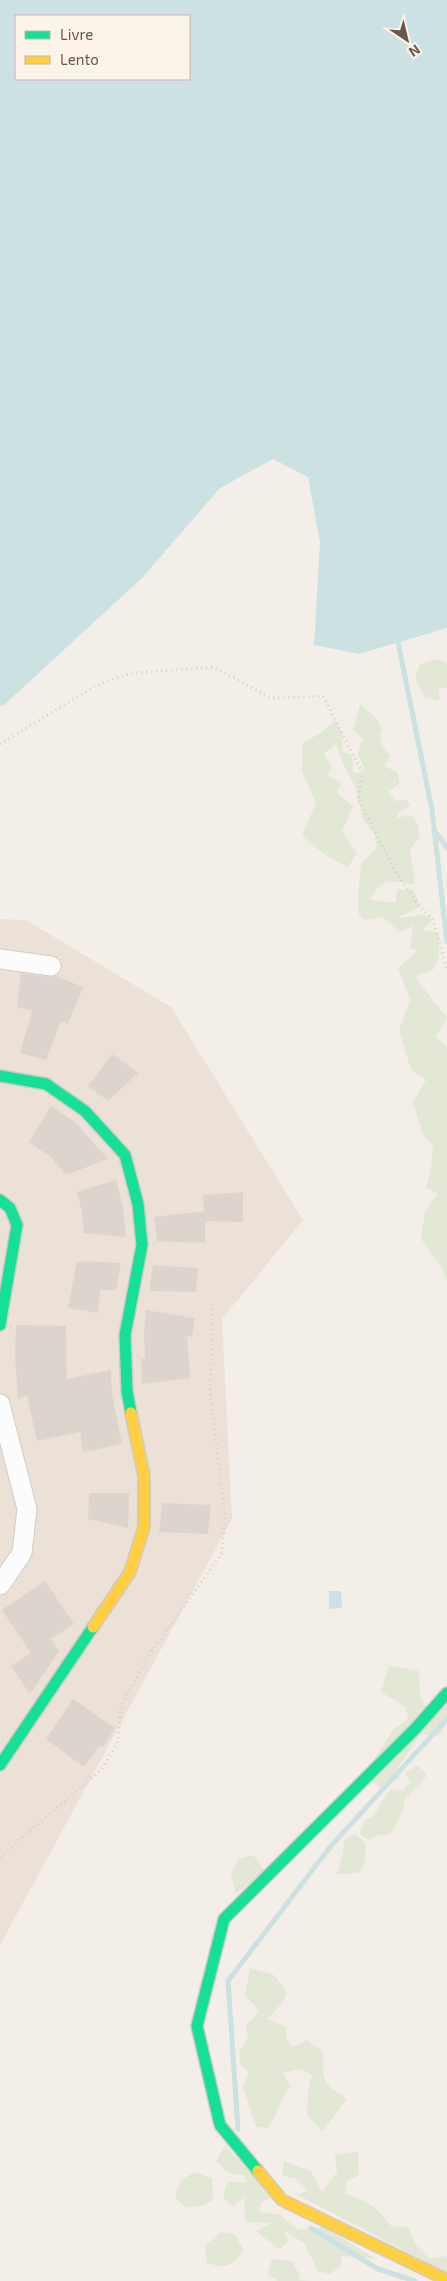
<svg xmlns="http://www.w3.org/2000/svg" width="447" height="2281" font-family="'Exo 2',sans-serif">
<rect width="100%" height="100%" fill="#f4eee8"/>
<polygon fill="#ece1d6" points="0,919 26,920 171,1007 303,1220 222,1319 232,1519 0,1945"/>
<g fill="#e2e8d5">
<polygon points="438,659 447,664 447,689 439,687 439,700 425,698 415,678 420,664"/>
<path d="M360 704 376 718 382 729C377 740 383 748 391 756L384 766 397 772 400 783 388 792 396 801 407 800 411 806 400 811 396 818 412 815 418 826 420 837 410 849 415 884C392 881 382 876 370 900L396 903 397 889 414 890 420 907 399 917H412L422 914 433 919 423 930 439 933V956L433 970 414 976C427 990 433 1004 447 1017L436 1037 447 1047V1280L439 1263 421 1239 425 1211 438 1194 426 1188 431 1168 433 1146 423 1135 413 1102 426 1080 411 1070 399 1030 410 1000 398 968 417 951 410 948 413 926 400 932 383 917 364 920 359 915 358 898 361 864 376 849 375 835 364 821 354 784 343 764 336 744 323 754 333 767 326 776 343 782 336 792 353 806 342 832 357 853 348 867C330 859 316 849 302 835L316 803 302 771V744L322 732 335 720 342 733 343 752 352 755 353 772 363 774 364 769 358 753 363 739 353 730Z"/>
<polygon points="389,1666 419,1671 420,1694 426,1708 447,1695 447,1721 440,1735 420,1735 398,1768 400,1778 379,1787 363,1776 394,1729 408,1719 406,1707 381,1692"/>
<path d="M417 1765 427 1774 422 1783 405 1799C403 1813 398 1823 390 1834L377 1835 368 1840 360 1834 364 1821 374 1815 390 1789 403 1791 410 1783 406 1773Z"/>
<polygon points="355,1834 365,1843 366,1860 359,1873 337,1874 343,1852 344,1840"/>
<polygon points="253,1855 265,1871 236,1894 231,1874 238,1859"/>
<path d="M250 1968 274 1975 287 1993 282 2003 267 2019 287 2027 286 2037 292 2047 307 2040 323 2052C323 2082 322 2082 347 2099L322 2132 307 2114 308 2091 312 2075 299 2069 283 2073 291 2087C277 2101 280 2114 267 2128L256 2127 243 2087 249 2073 240 2063 239 2051 248 2038 246 2026 259 2011 245 1994Z"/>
<polygon points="225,2146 273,2197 261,2203 259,2212 280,2215 299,2230 324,2227 376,2259 342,2256 341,2265 330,2274 318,2271 304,2243 285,2231 288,2241 280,2250 256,2231 272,2223 246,2222 244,2197 233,2206 223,2197 227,2182 247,2182 244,2175 228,2173 216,2161"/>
<path d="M358 2151 359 2175 347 2181 345 2194C369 2201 376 2207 391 2226L408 2227 416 2245 430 2259 447 2256V2273L298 2195 307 2190 295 2178 282 2176 284 2161 311 2171 322 2192 337 2172 335 2155Z"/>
<polygon points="195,2172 212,2178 213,2200 202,2206 185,2207 175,2197 181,2180"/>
<path d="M221 2232 234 2234 244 2250C232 2266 227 2269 207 2263L205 2246Z"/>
<polygon points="272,2259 292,2261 299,2274 299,2280 311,2281 278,2281 268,2274"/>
</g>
<g fill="#cce1e2" fill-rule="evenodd">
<path d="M0 0H447V628L359 654 314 645 320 543 308 477 273 459 220 488 142 578 4 705 0 706ZM189 16V79H16V16Z"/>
<polygon points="329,1591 341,1591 342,1608 329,1609"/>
</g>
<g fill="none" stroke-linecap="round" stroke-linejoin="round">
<g stroke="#cce1e2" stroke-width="5">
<polyline points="398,642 432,810 447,942"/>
<polyline points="434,830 447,848"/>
<polyline points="238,2129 228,1981 330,1847 447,1719"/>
<polyline points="311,2228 378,2269 415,2281"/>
</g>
</g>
<g fill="#ddd4ce">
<polygon points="21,973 49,977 56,976 83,987 68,1024 61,1021 46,1060 20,1053 32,1011 17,1007"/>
<polygon points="112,1054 138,1073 108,1101 88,1086"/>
<polygon points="51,1106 75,1122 108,1159 66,1175 51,1157 29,1142"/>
<polygon points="116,1180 123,1207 126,1237 84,1233 82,1212 77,1192"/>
<polygon points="243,1192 243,1222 205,1221 205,1243 157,1241 154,1217 204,1211 203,1195"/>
<polygon points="77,1261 121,1263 116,1290 100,1290 98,1313 68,1308"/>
<polygon points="153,1265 198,1268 196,1292 149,1291"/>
<polygon points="146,1310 195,1318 192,1337 187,1336 190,1378 142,1384 141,1359 145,1359 144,1333"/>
<polygon points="16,1325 66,1326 67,1379 111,1370 112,1394 122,1444 83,1452 80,1432 37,1441 27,1396 18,1398 15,1355"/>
<polygon points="89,1493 129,1493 128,1528 88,1519"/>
<polygon points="162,1503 211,1505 208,1534 159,1532"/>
<polygon points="45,1581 74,1624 51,1639 59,1651 30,1694 11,1666 31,1653 2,1610"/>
<polygon points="73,1699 115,1728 103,1747 100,1745 84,1767 46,1739"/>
</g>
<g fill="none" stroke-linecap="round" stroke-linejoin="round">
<defs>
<g id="street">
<polyline points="0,959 51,966"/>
<polyline points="0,1404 27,1509 22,1553 0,1585"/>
</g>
<g id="fast">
<polyline points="0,1076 46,1084 85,1111 125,1155 138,1204 142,1245 125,1335 127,1391 131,1413"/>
<polyline points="0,1200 10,1208 17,1225 0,1325"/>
<polyline points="0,1765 93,1627"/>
<polyline points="258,2171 220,2125 197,2026 224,1919 415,1729 447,1693"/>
</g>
<g id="slow">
<polyline points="93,1627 130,1572 144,1527 144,1476 131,1413"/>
<polyline points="258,2171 282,2200 447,2280"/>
</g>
</defs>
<use href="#street" stroke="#d2ccc7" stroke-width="21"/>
<use href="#fast" stroke="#d2cbc5" stroke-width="14"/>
<use href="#slow" stroke="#d2cbc5" stroke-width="14"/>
<g stroke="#d4cfca" stroke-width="3" stroke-dasharray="1 4" stroke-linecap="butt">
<polyline points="0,744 97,685 131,673 214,667 271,698 323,696 363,774 358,799 395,871 420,907 433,919 447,970"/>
<polyline points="0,1857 102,1769 118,1742 121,1705 148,1657 222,1553 225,1517 210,1392 213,1305"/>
</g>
<use href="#street" stroke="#fdfcfc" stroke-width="19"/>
<use href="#fast" stroke="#16e098" stroke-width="11"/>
<use href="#slow" stroke="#ffcf43" stroke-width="11"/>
</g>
<rect x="15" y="15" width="175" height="65" fill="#fcf3e9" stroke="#c3b5ab"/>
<rect x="25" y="31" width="25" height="8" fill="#16e098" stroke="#c3b5ab"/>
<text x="60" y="40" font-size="15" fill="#6d574d">Livre</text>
<rect x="25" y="56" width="25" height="8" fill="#ffcf43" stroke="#c3b5ab"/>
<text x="60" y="65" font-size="15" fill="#6d574d">Lento</text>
<g transform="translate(407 40) rotate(145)" stroke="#fcf3e9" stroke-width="4" paint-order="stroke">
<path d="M0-4L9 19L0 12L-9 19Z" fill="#6d574d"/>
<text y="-8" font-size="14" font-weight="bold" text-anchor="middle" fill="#6d574d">N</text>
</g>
</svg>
